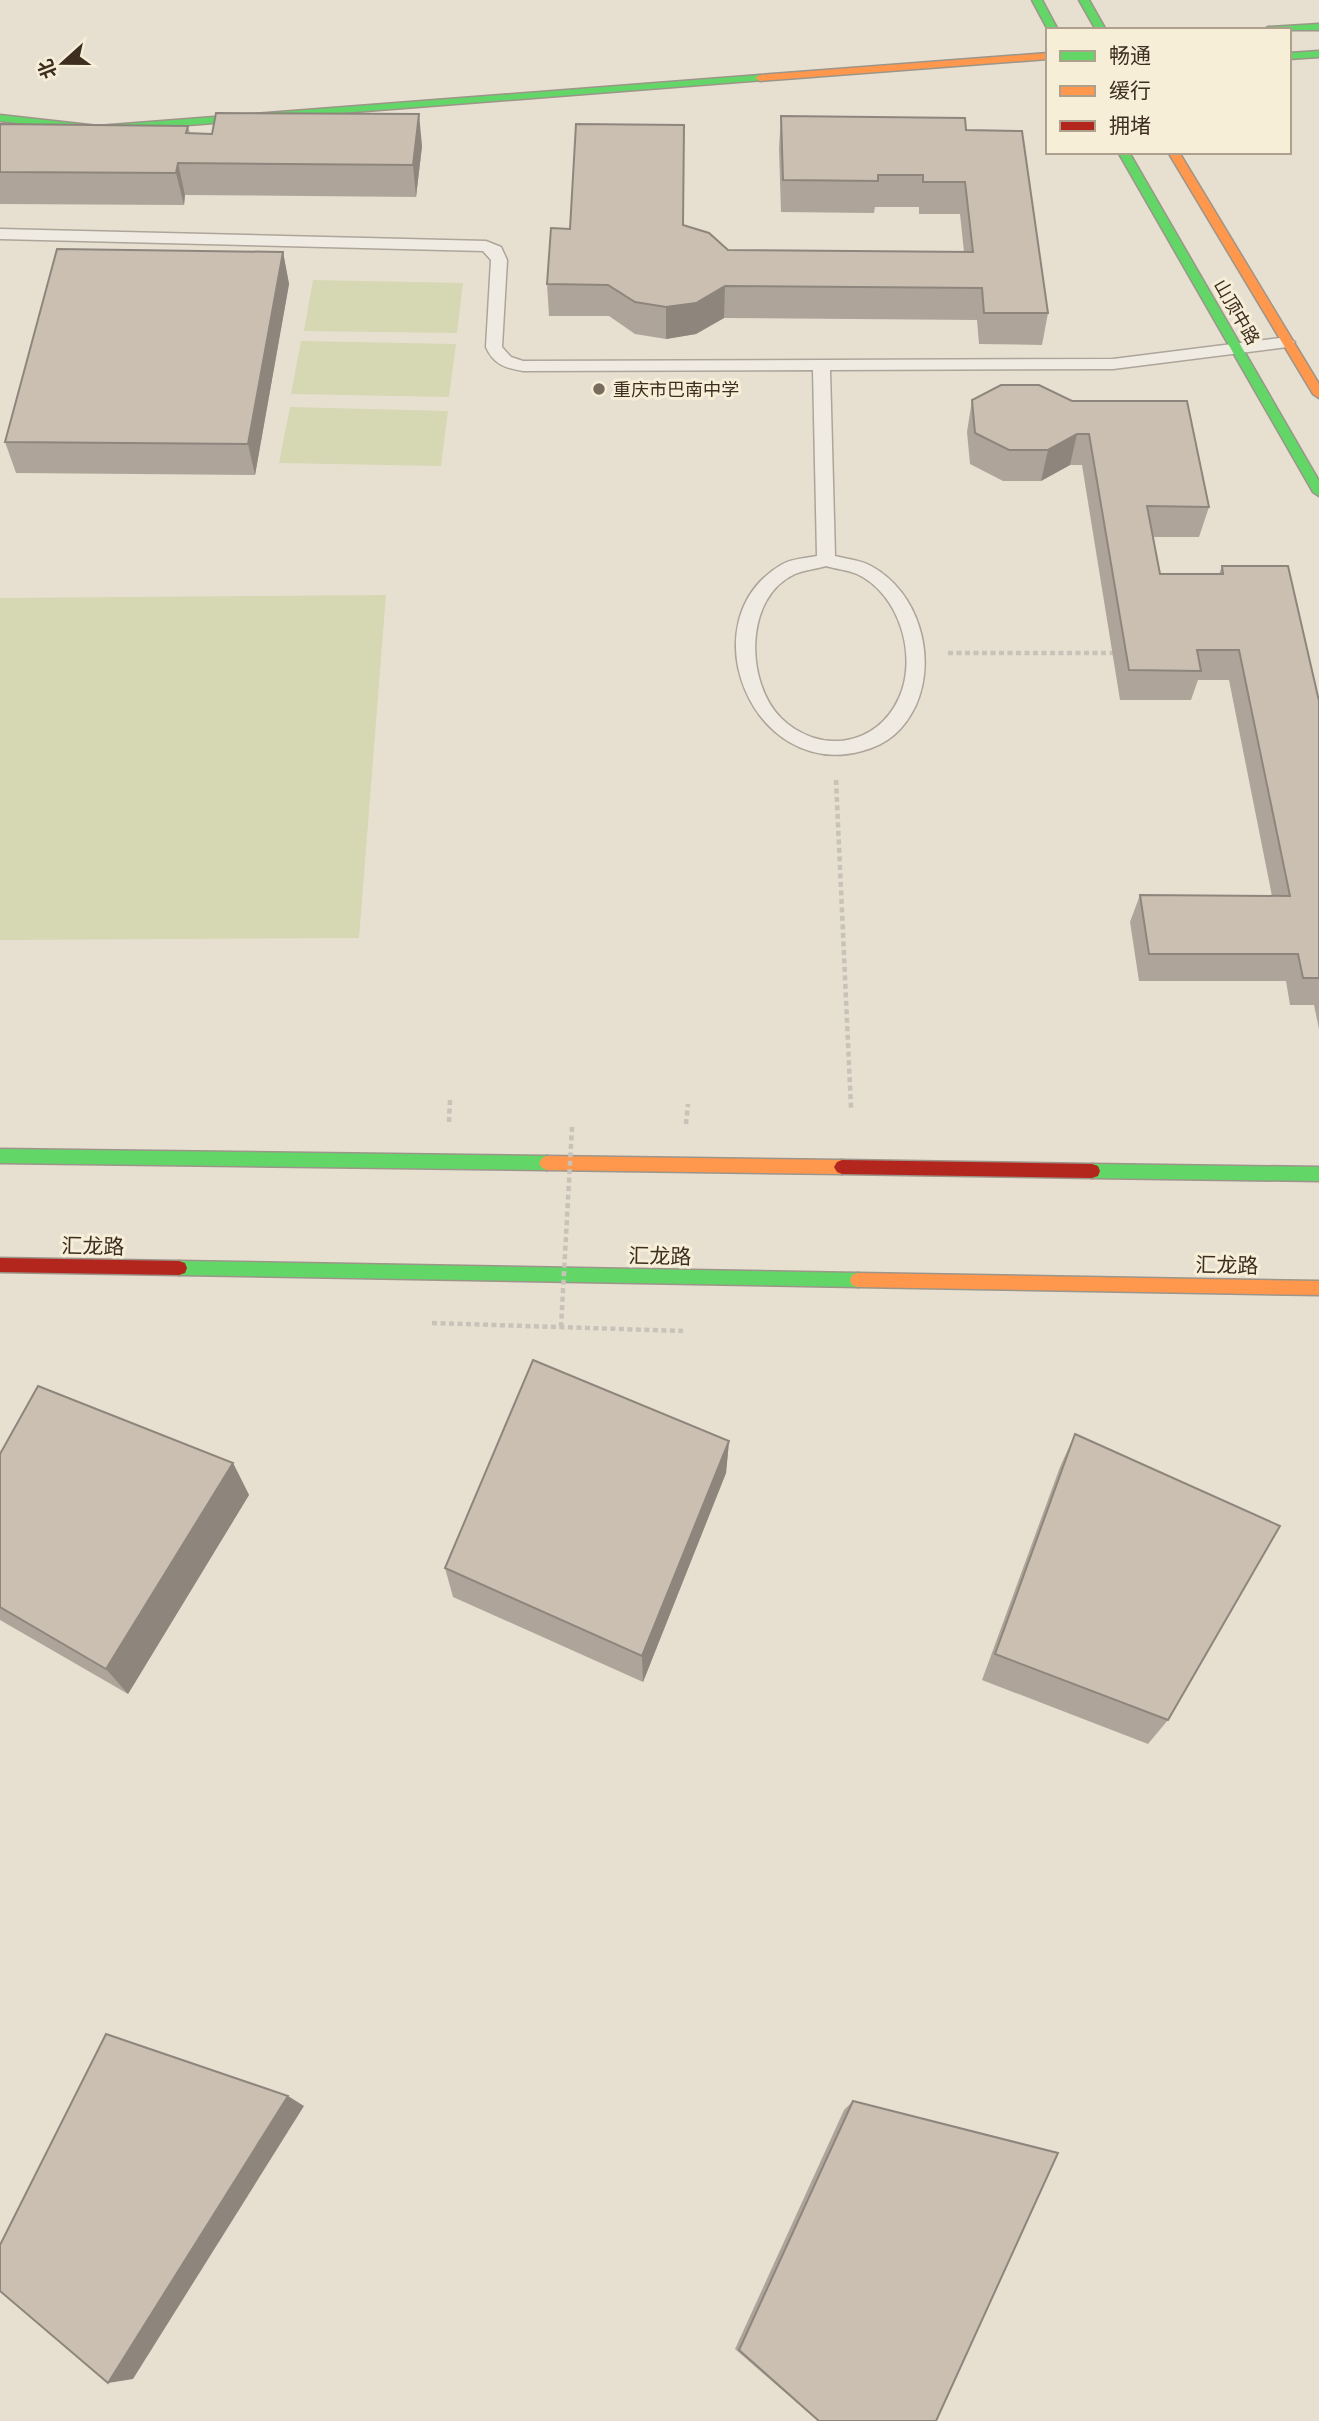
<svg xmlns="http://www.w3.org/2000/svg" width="1319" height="2421" font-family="Merriweather,'Noto Sans SC',serif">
<rect width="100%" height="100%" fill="#e7e0d1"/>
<g fill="#d6d7b3">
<polygon points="313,280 463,283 457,333 304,331"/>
<polygon points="301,341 456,344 449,397 291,394"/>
<polygon points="290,407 448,411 441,466 279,463"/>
<polygon points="386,595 359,938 0,940 0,598"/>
</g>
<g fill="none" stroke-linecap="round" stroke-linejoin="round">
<defs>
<path id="lane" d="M0 229 486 241 501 247 507 260 502 347 511 357 523 361 1113 359 1287 337 1295 342 1287 347 1113 369 830 370 835 556C846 559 861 560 871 566 919 592 937 657 916 705 904 730 888 744 862 751 753 781 687 621 781 565 790 559 806 558 817 556L813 370 523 371C505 368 493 364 486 347L491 260 483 251 0 239ZM826 566C836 569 848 570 857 574 900 594 918 657 899 698 877 747 819 755 781 718 745 682 744 597 795 574 804 570 816 569 826 566Z"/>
<g id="fast">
<polygon points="1032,0 1042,0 1058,30 1048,30"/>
<polygon points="1079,0 1089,0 1106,30 1096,30"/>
<polygon points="1319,24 1319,30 1263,30 1268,27"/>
<polygon points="1319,51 1319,57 1289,59 1289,53"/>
<polygon points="760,75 764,76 764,80 98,132 0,121 0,115 98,126"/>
<polygon points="1118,152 1129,152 1319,481 1319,496 1313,492"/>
<polygon points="0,1149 547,1156 552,1158 555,1163 552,1168 547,1170 0,1163"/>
<polygon points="1092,1164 1319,1167 1319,1181 1092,1178 1086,1176 1084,1171 1086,1166"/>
<polygon points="179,1261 858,1273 864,1275 866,1280 864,1285 858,1287 179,1275 173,1273 171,1268 173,1263"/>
</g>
<g id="slow">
<polygon points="1048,53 1048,59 760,81 755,78 760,75"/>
<polygon points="1168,152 1179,152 1319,384 1319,398 1313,394"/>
<polygon points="547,1156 842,1160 847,1162 850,1167 847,1172 842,1174 547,1170 542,1168 539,1163 542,1158"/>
<polygon points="858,1273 1319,1281 1319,1295 858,1287 852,1285 850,1280 852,1275"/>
</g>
<g id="jam">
<polygon points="842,1160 1092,1164 1098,1166 1100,1171 1098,1176 1092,1178 842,1174 837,1172 834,1167 837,1162"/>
<polygon points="0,1258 179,1261 185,1263 187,1268 185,1273 179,1275 0,1272"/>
</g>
</defs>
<use href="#lane" stroke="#ada599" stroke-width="3"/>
<use href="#fast" stroke="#9c958a" stroke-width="3"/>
<use href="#slow" stroke="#9c958a" stroke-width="3"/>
<use href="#jam" stroke="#9c958a" stroke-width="3"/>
<g stroke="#c8c2b9" stroke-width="4.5" stroke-dasharray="5 3.5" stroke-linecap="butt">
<polyline points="948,653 1113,653"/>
<polyline points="836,780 851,1108"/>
<polyline points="449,1122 450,1100"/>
<polyline points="686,1124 688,1104"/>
<polyline points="432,1323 683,1331"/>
</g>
<use href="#lane" fill="#efebe3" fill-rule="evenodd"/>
<use href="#fast" fill="#63d668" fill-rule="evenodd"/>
<use href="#slow" fill="#ff974d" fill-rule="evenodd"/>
<use href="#jam" fill="#b3261e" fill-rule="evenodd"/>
<polyline stroke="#c8c2b9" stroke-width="4.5" stroke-dasharray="5 3.5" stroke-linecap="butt" points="561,1327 572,1127"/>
</g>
<g fill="#afa499">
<polygon points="781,116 966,130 1048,313 1042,345 979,344 977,320 724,318 696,334 666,339 635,334 609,316 549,316 547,284 570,229 683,225 728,250 964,252 960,214 919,214 919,207 875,207 874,213 781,212 779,148"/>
<polygon points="0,124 188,126 190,133 422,146 416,197 185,195 184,205 0,204"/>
<polygon points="283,252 289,284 255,475 16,473 5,442"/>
<polygon points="1039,385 1209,507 1199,537 1153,537 1160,574 1219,574 1222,566 1319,701 1319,1029 1314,1005 1290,1005 1286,981 1139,981 1130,922 1140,895 1272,896 1229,680 1198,680 1191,700 1120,700 1082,465 1070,465 1041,481 1003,481 970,464 967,432 972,400"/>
<polygon points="1075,1434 1168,1720 1148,1744 982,1680 1060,1467"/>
<polygon points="729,1441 726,1473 643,1682 453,1597 445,1568"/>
<polygon points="0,1454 233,1463 249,1495 128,1694 0,1620"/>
<polygon points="853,2101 936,2421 818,2421 735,2349 844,2110"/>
</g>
<g fill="#8e867d">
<polygon points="419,114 422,146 416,197 413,165"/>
<polygon points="178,163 185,195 184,205 176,173"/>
<polygon points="283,252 289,284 255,475 248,444"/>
<polygon points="725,286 724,318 696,334 666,339 666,307"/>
<polygon points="1077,434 1070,465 1041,481 1048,450"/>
<polygon points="729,1441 726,1473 643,1682 642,1656"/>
<polygon points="233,1463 249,1495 128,1694 106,1669"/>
<polygon points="288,2096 304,2106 133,2379 108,2383"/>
</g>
<g fill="#cbbfb2" stroke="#8e867d" stroke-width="2">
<polygon points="216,113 419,114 413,165 178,163 176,173 0,172 0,124 188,126 186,133 212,134"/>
<polygon points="781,116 965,118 966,130 1022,131 1048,313 984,313 982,288 725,286 696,303 666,307 635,302 608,285 547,284 551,228 570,229 576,124 684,125 683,225 709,233 728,250 973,252 965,182 923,182 923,175 878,175 878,181 783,180"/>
<polygon points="57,249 283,252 248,444 5,442"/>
<polygon points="1001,385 1039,385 1072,401 1187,401 1209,507 1147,506 1160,574 1223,574 1222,566 1288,566 1319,701 1319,978 1303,978 1298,954 1149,954 1140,895 1290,896 1239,650 1197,650 1201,671 1129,670 1089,434 1077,434 1048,450 1009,450 975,433 972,400"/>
<polygon points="533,1360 729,1441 642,1656 445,1568"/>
<polygon points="38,1386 233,1463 106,1669 0,1607 0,1454"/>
<polygon points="1075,1434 1280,1526 1168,1720 995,1654"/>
<polygon points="106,2034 288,2096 108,2383 0,2291 0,2245"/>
<polygon points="853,2101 1058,2153 936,2421 819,2421 739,2350"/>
</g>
<circle fill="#786c5e" stroke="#f7eed8" stroke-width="2.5" cx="599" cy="389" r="7"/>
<g text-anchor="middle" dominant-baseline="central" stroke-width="6" stroke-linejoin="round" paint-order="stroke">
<g font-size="18" fill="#3d2e20" stroke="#f7eed8">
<text transform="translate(1237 312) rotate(60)">山顶中路</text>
</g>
<g font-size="18" fill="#3d2e20" stroke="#f7eed8" text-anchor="start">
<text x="613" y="389">重庆市巴南中学</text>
</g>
<g font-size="21" fill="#3d2e20" stroke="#f7eed8">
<text transform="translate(93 1246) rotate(1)">汇龙路</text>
<text transform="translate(660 1256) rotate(1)">汇龙路</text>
<text transform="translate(1227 1265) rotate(1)">汇龙路</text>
</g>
</g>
<rect x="1046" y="28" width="245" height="126" fill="#f7eed8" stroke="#ada18e" stroke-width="2"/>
<rect x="1060" y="51" width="35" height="10" fill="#63d668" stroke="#ada18e" stroke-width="2"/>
<text x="1109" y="63" font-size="21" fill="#3d2e20">畅通</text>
<rect x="1060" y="86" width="35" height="10" fill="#ff974d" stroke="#ada18e" stroke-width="2"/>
<text x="1109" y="98" font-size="21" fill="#3d2e20">缓行</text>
<rect x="1060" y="121" width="35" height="10" fill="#b3261e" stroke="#ada18e" stroke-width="2"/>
<text x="1109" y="133" font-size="21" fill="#3d2e20">拥堵</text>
<g transform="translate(63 63) rotate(249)" stroke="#f7eed8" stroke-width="5" paint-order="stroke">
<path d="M0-5L12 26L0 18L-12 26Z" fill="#3d2e20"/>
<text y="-10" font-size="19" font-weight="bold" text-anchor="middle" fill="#3d2e20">北</text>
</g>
</svg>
